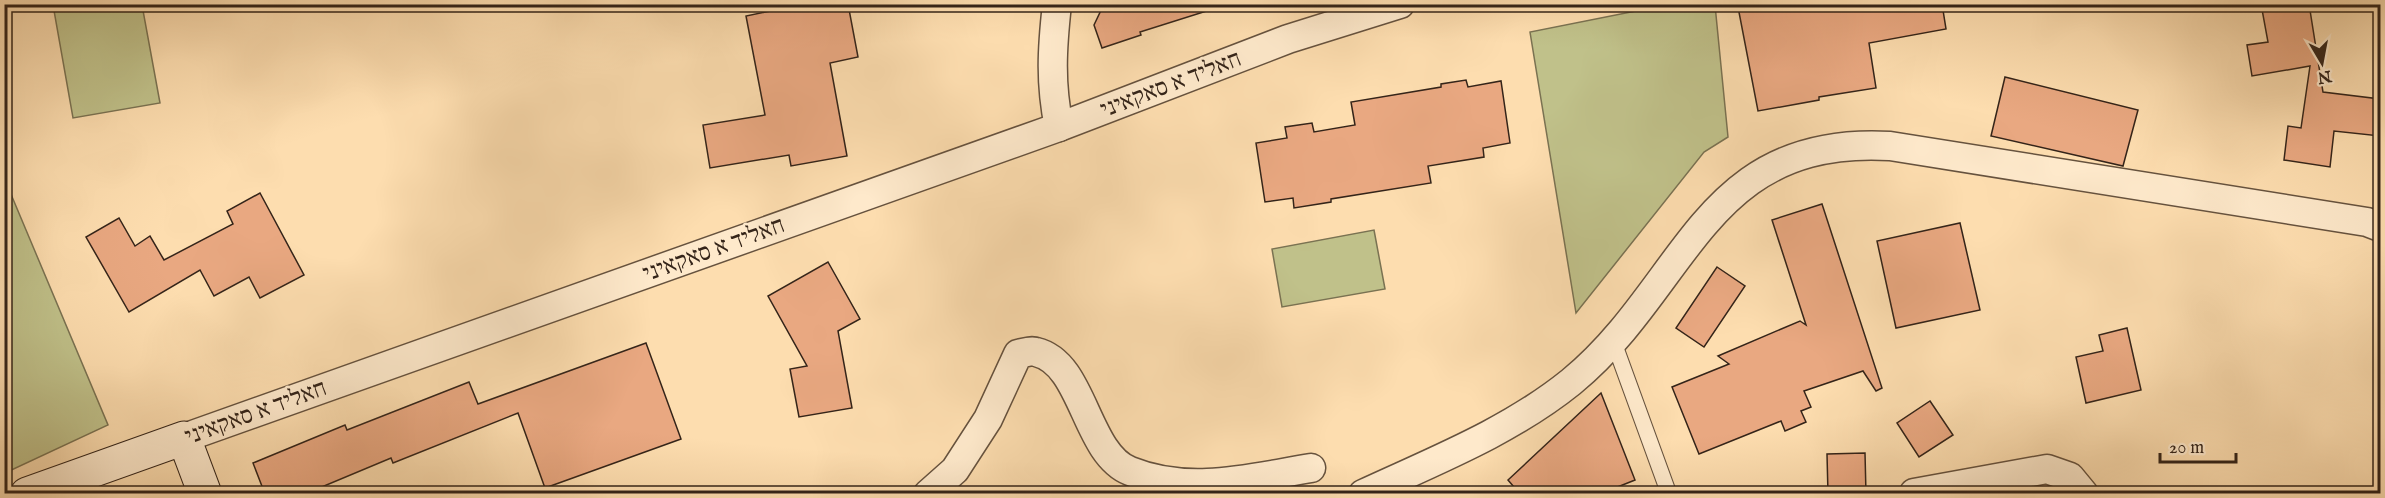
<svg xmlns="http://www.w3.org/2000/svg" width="2385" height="498" font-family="'IM FELL English','Frank Ruhl Libre',serif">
<rect width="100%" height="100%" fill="#fdddaf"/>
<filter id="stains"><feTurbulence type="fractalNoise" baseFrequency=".00333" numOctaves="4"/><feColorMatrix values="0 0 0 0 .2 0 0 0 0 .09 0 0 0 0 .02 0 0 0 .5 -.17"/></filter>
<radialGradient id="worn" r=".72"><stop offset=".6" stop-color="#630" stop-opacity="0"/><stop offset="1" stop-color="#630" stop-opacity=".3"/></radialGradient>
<g fill="#c0c18a" stroke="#7a7252" stroke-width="1.5">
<polygon points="53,5 142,5 160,103 73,118"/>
<polygon points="1666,5 1715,5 1728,137 1704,152 1576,313 1530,32"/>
<polygon points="5,180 108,425 5,473 4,473"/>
<polygon points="1374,230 1385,289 1282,307 1272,249"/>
</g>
<g fill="#e9a881" stroke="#342419" stroke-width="1.5">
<polygon points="805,4 848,4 858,57 830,63 847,156 791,166 789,155 710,168 703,125 765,115 746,16"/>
<polygon points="1104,4 1212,4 1213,9 1140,32 1141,35 1102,48 1094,25"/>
<polygon points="1751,4 1942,4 1946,29 1869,43 1876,88 1819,97 1819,100 1758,111 1738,7"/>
<polygon points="2261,4 2309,4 2323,92 2380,99 2380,136 2334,131 2330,167 2284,160 2288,126 2301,128 2310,66 2252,76 2247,45 2268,42"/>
<polygon points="2005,77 2138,110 2123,166 1991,136"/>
<polygon points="1466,80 1468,87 1501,81 1510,143 1483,148 1484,157 1428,166 1431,183 1331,199 1331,202 1294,208 1293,198 1265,202 1256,143 1287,138 1285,127 1312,123 1314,132 1355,125 1351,102 1441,87 1441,84"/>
<polygon points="260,193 304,275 260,298 249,277 214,296 200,270 129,312 86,237 119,218 135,246 150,236 164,260 233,224 227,211"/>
<polygon points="1822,204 1882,388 1876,391 1863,371 1804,391 1811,407 1801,411 1806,422 1785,431 1781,421 1699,454 1672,387 1729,364 1718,356 1800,321 1806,325 1772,220"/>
<polygon points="1960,223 1980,310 1896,328 1877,241"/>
<polygon points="828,262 860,319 838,331 852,408 799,417 790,369 807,366 768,296"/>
<polygon points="1717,267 1745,286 1704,347 1676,328"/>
<polygon points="2127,328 2141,390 2086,403 2076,357 2103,351 2099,335"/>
<polygon points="646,343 681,439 545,488 518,413 393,463 391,458 305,494 265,494 253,463 345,425 347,430 469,382 478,404"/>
<polygon points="1601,393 1635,480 1600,494 1520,494 1508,480"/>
<polygon points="1930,401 1953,435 1919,457 1897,423"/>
<polygon points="1865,453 1866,494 1828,494 1827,454"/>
</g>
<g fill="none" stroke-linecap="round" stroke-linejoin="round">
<defs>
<polyline id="lane" points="1613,340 1669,494"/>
<g id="street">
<path d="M1057 4C1052 49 1050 83 1059 127"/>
<polyline points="184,438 1059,127 1288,39 1400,4"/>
<polyline points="1914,493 2047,469 2070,477 2084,494"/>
<path d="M928 494 955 470 988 419 1018 354C1023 353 1031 350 1036 352 1084 363 1085 453 1130 471 1189 495 1251 478 1311 468"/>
<path d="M1363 494C1434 461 1509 432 1571 382 1689 285 1703 135 1890 146L2367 222 2380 227"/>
</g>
<polyline id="secondary" points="27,494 184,438 205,494"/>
</defs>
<use href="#lane" stroke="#66523e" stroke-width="17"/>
<use href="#street" stroke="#66523e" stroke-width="31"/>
<use href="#secondary" stroke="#342419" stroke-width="35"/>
<use href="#lane" stroke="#fee9cb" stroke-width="15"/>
<use href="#street" stroke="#fee9cb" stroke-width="28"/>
<use href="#secondary" stroke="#fee9cb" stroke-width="33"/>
</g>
<g text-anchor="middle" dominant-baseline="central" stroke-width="5" stroke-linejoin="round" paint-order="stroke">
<g font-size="24" fill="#342419" stroke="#fee9cb">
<text transform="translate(1171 85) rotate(-21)">חאליד א סאקאיני</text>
<text transform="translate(714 250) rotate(-20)">חאליד א סאקאיני</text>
<text transform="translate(256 413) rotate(-20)">חאליד א סאקאיני</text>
</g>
</g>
<rect width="2385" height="498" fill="none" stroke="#fdddaf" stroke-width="24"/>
<rect x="6" y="6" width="2373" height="486" fill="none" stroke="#342419" stroke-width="3"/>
<rect x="12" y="12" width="2361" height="474" fill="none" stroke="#342419" stroke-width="1.5"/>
<g transform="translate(2322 63) rotate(170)" stroke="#fee9cb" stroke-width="4.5" paint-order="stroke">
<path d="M0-4.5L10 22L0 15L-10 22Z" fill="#342419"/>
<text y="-9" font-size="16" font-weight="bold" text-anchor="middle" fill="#342419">N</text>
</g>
<path d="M2160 453v9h76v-9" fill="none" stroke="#342419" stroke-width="3"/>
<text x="2169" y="453" font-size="18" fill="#342419" stroke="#fee9cb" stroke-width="4.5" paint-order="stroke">20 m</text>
<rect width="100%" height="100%" filter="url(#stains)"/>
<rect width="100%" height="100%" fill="url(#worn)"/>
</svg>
